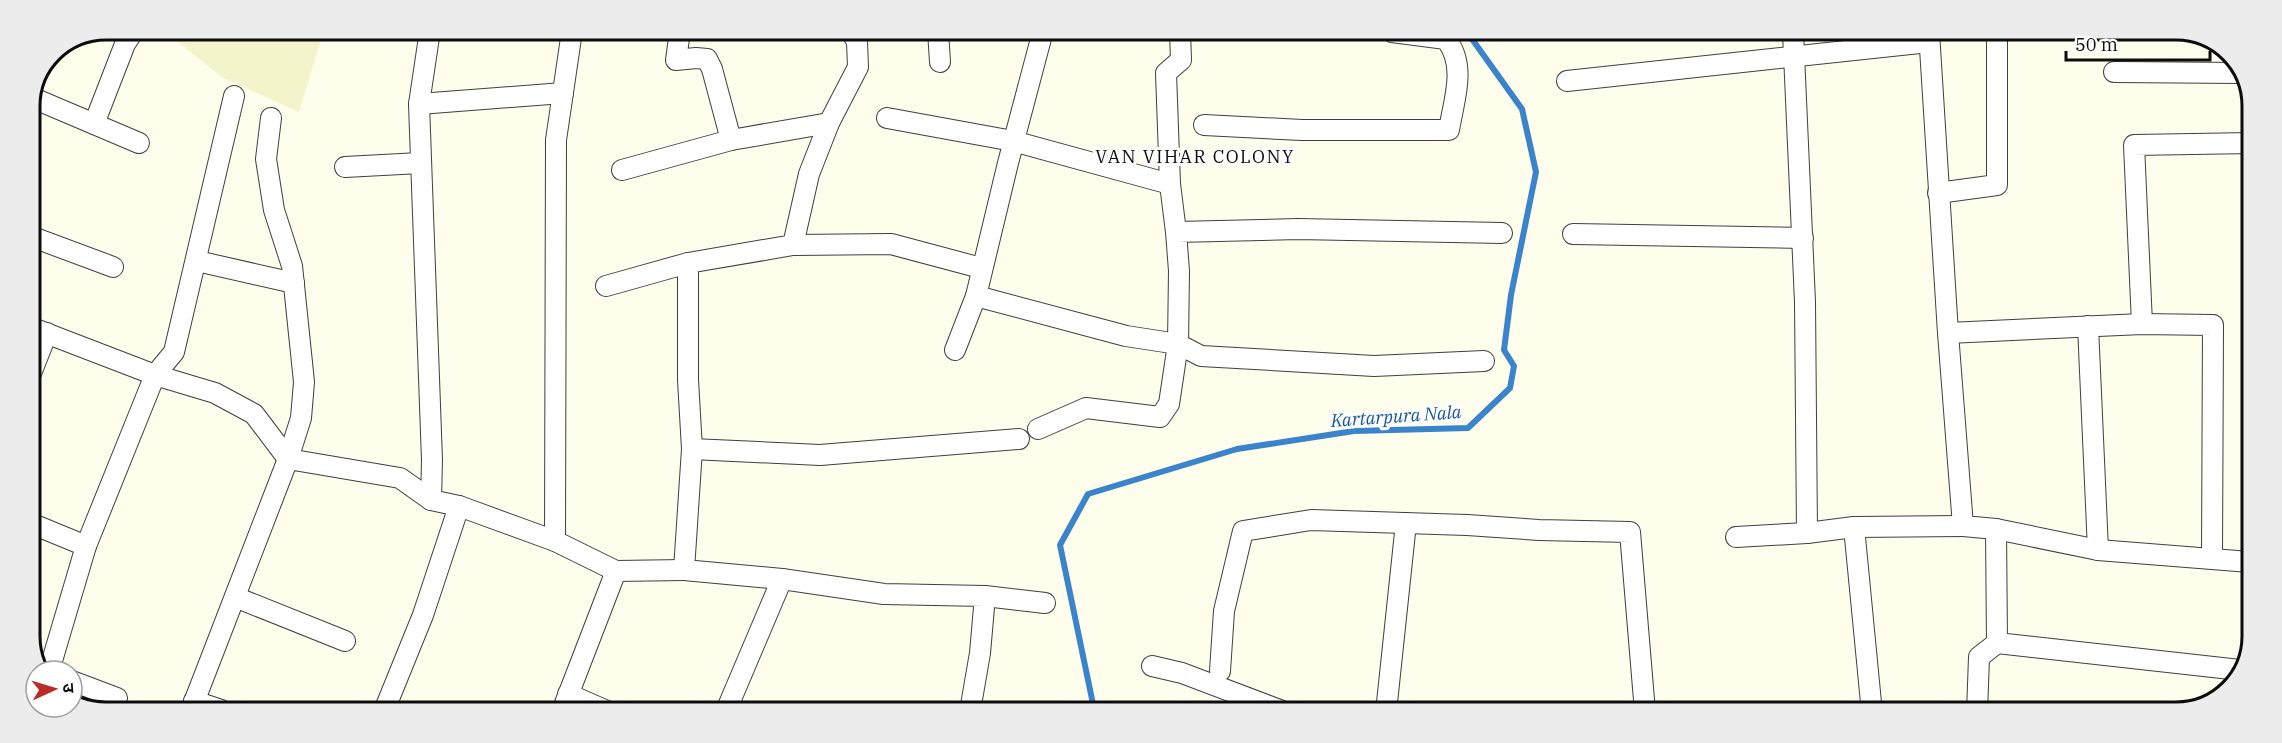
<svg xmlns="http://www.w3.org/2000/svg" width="2282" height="743" font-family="'IBM Plex Serif','Noto Sans Devanagari',serif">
<rect width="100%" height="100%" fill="#fffdec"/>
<polygon fill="#f4f4cc" points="163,30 324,30 299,112 223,78"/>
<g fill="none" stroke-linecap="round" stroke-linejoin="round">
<polyline stroke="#3984cb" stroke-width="6" points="1097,712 1093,704 1060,545 1088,494 1237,449 1354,431 1468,428 1510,388 1514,366 1504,350 1511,295 1536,172 1522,109 1467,32"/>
<defs>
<g id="minor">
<polyline points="427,30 429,37 419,104 432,460 431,500"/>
<polyline points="572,31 556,140 555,541 616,571"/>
<polyline points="680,31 676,60 696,58 707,59 712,69 731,140"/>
<polyline points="851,31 857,42 858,67 829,123 809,174 793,245 688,263 688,380 692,449 684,570 782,579 884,594 985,596 980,653 970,711"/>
<polyline points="938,31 940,62"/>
<polyline points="1793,32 1805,302 1807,533"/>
<polyline points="1929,32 1948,333 2142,324 2213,325 2212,558"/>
<polyline points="2114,72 2241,73"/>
<polyline points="1567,81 1929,42"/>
<polyline points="33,98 139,143"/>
<polyline points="419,104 563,93"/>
<polyline points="271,118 266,159 274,210 292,266 304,382 301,418 288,459"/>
<polyline points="887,118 1013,141 1170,184 1176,232"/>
<polyline points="94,124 125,44 134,30"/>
<path d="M1204 125 1302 130H1449C1454 99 1467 66 1446 39L1392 32"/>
<polyline points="345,167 420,163"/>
<polyline points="622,170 731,140 829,123"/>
<polyline points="1170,184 1166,73 1181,60 1180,31"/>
<polyline points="1938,193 1997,185 1997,32"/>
<polyline points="1573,234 1803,238"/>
<polyline points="30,236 113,267"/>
<polyline points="793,245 891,244 981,268"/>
<polyline points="197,261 294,283"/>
<polyline points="606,286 688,263"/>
<polyline points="976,296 1126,336 1178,344 1179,271 1176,232 1298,229 1502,233"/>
<polyline points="2142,324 2134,145 2252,143"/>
<polyline points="2088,326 2098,550"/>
<polyline points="30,327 155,375 174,352 234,96"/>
<polyline points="1948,333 1963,526 1996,529 2098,550 2250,562"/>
<polyline points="955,350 976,296 1008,163 1043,31"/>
<polyline points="30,376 47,333"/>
<polyline points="1038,429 1086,408 1160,417 1169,404 1178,344 1201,356 1374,366 1484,361"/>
<polyline points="692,449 820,455 1019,439"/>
<polyline points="30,523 86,546"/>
<polyline points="1854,527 1872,713"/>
<polyline points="1996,529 1997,643 2240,670"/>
<polyline points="1736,537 1807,533 1854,527 1963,526"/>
<polyline points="985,596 1045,603"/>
<polyline points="235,597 345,641"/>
<polyline points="1152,666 1182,673 1285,712"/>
<polyline points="49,671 86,546 155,375 215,393 254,414 288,459"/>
<polyline points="1220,671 1224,611 1243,531 1311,520 1467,525 1539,530 1630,532 1645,712"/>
<polyline points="72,681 117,698"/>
<polyline points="568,694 607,711"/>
<polyline points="194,701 221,710"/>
<polyline points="191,710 288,459 400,478 431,500 459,506"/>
<polyline points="384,711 423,615 459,506 555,541"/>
<polyline points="562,711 616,571 684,570"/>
<polyline points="726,711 782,579"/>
<polyline points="1386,712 1406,523"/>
<polyline points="1977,713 1979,657 1997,643"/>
</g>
</defs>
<use href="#minor" stroke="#3f3f3f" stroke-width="22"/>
<use href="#minor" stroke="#fff" stroke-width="20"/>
</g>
<g text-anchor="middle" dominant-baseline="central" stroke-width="6" stroke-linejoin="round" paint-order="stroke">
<g font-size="18" letter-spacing="1.5" fill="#0c0c0c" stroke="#fff">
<text x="1195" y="156">VAN VIHAR COLONY</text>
</g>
<g font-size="18" font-style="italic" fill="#17579c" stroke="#fff">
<text transform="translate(1396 416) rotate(-4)">Kartarpura Nala</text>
</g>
</g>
<path d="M0 0H2282V743H0ZM106 40H2176A66 66 0 0 1 2242 106V636A66 66 0 0 1 2176 702H106A66 66 0 0 1 40 636V106A66 66 0 0 1 106 40Z" fill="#ececec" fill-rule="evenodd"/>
<path fill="none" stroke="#0c0c0c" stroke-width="3" d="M106 40H2176A66 66 0 0 1 2242 106V636A66 66 0 0 1 2176 702H106A66 66 0 0 1 40 636V106A66 66 0 0 1 106 40Z"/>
<g transform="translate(54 689) rotate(86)"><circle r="28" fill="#ffffff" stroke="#9e9e9e" stroke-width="1.5"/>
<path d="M0-4.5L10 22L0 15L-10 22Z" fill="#ba2c26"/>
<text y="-9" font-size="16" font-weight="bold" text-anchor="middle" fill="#0c0c0c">उ</text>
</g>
<path d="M2066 51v9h144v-9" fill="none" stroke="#0c0c0c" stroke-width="3"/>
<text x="2075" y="51" font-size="18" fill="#0c0c0c" stroke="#ffffff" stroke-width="4.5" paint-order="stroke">50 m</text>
</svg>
